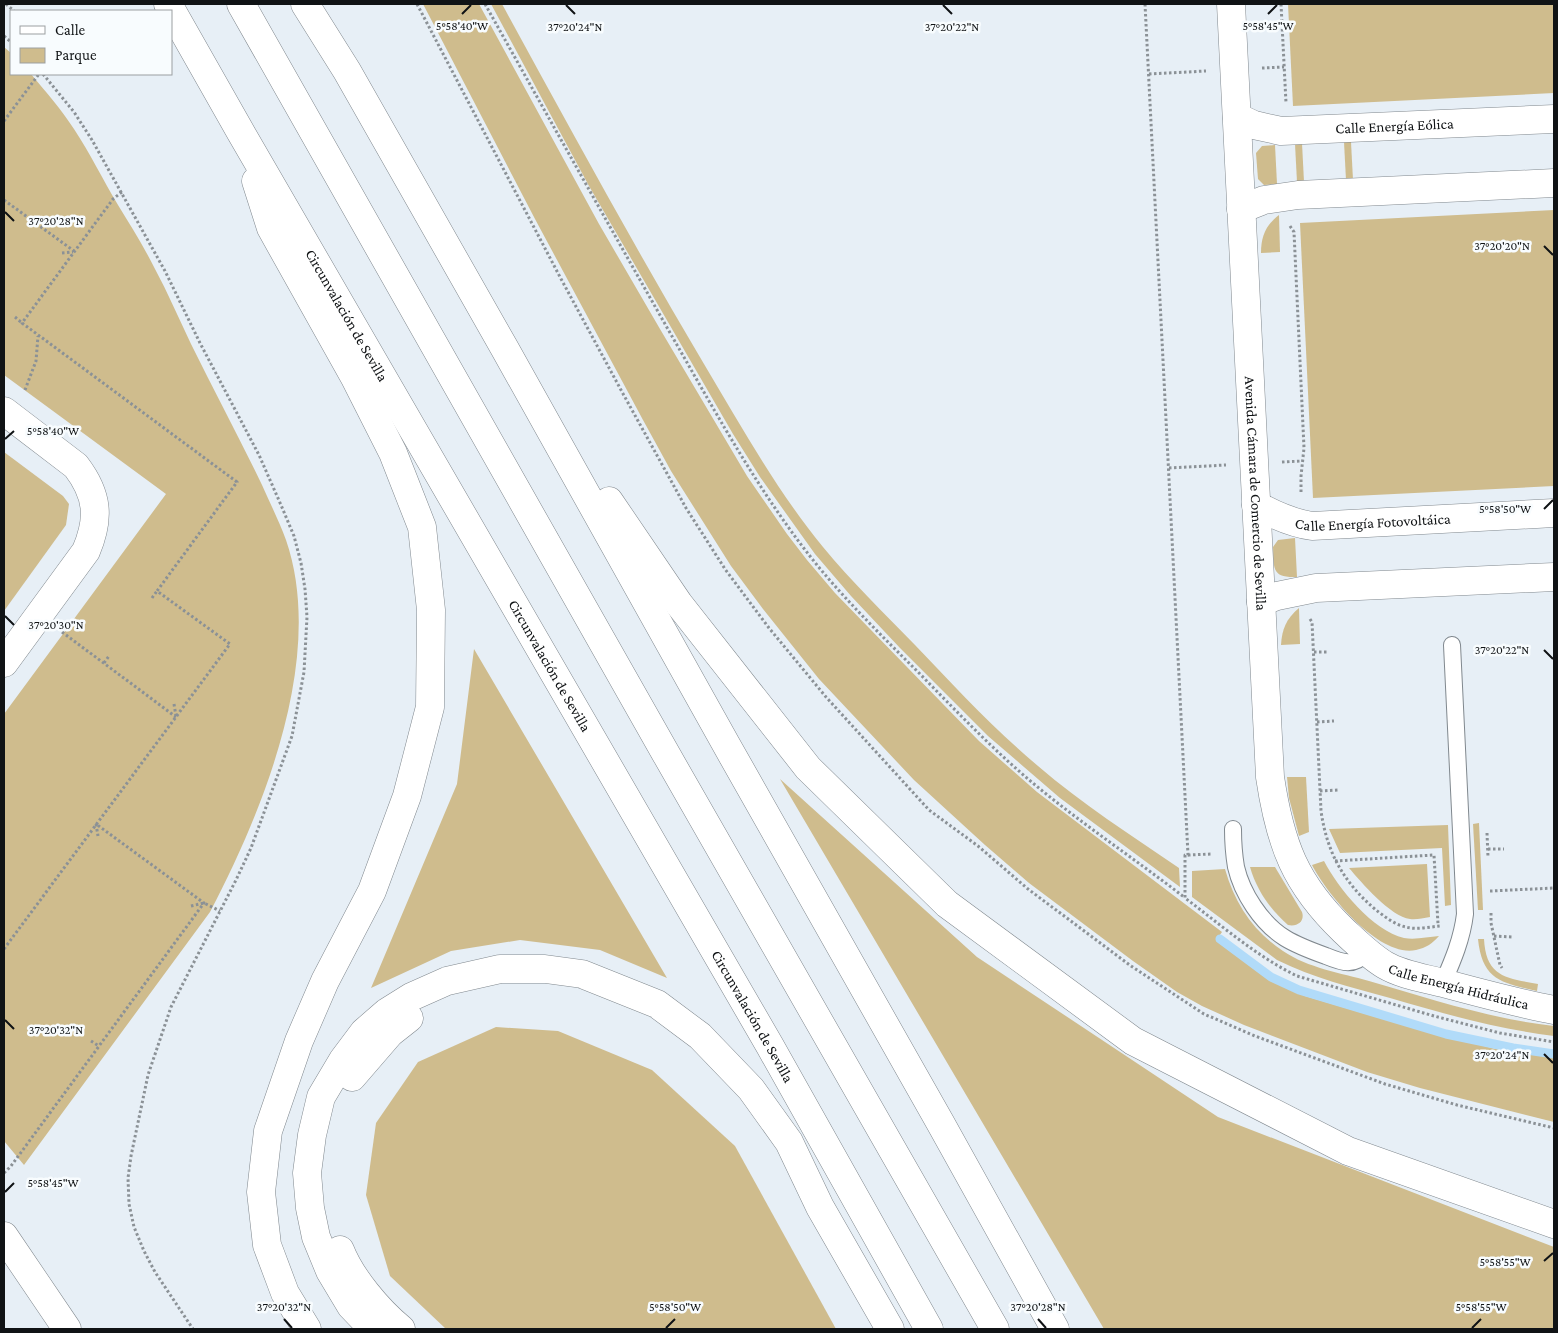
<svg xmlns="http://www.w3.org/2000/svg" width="1558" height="1333" font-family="'Crimson Pro',serif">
<rect width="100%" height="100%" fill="#e7eff6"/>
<g fill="#cfbc8d">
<polygon points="423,4 479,4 599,224 660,329 747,476 787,534 807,560 835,593 979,741 1037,792 1222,932 1217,939 1269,979 1305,996 1424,1031 1496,1049 1554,1057 1554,1122 1420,1088 1367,1072 1244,1025 1202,1006 1177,992 1133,961 1029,883 985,845 914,780 819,679 763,609 731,566 671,471 643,420 535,219"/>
<path d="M491 4H502C568 125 634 246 704 364 741 426 777 491 823 547 851 581 884 613 915 645 955 687 994 729 1038 766 1082 804 1131 835 1179 868L1180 887 1060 798 988 736 900 648 851 596 815 554 760 477 733 434 589 186Z"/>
<polygon points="1288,4 1554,4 1554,93 1293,106"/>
<path d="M4 47 11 53V74H31C46 92 61 109 74 129 90 153 103 180 118 205 131 226 144 247 155 269 168 293 179 319 191 344 214 391 239 437 262 485 270 503 279 521 286 540 326 656 264 809 210 912L24 1165 4 1141V714L166 494 4 375Z"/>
<polygon points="1344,142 1351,142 1353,180 1346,180"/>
<polygon points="1302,143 1304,182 1297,182 1295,144"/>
<polygon points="1275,145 1277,184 1264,185 1258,179 1256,153 1262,146"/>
<polygon points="1554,210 1554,486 1313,498 1300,223"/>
<path d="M1279 215 1280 252 1261 253C1261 236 1266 225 1279 215Z"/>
<polygon points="4,452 63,496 69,504 66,525 4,611"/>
<path d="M1295 538 1297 577C1271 578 1274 568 1273 547L1278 540Z"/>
<path d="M1299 608 1300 644 1281 645C1282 629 1286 619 1299 608Z"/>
<polygon points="474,649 667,978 600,950 520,940 451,951 371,988 457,784"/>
<polygon points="1287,777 1306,777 1309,832 1299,836 1289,798"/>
<polygon points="780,779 977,957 1218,1117 1554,1247 1554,1329 1104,1329"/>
<polygon points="1479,823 1483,910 1478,910 1473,824"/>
<polygon points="1448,825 1451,905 1445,906 1442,848 1340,853 1329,829"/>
<path d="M1324 861C1338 888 1373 931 1404 938 1415 940 1428 937 1439 936 1433 943 1426 948 1416 950 1379 958 1327 894 1312 865Z"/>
<path d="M1427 864 1430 917C1423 918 1416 920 1410 919 1391 917 1361 882 1349 868Z"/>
<path d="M1250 867H1275L1302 912C1305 921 1298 927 1288 925 1270 909 1257 891 1250 867Z"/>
<path d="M1225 869C1235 904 1253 931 1283 951 1308 968 1341 973 1369 981 1431 999 1491 1019 1554 1026V1036C1498 1029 1444 1014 1390 998 1351 987 1313 978 1277 960L1192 897V871Z"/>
<path d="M1478 939H1484C1486 977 1506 978 1538 984L1537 991C1502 983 1482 980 1478 939Z"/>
<polygon points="496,1027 558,1031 652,1070 735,1146 836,1329 446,1329 390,1276 366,1195 376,1123 418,1062"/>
</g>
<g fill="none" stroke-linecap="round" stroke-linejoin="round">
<polyline stroke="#b1dbf9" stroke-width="9" points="1220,939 1271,977 1299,990 1446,1034 1513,1048 1554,1054"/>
<defs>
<g id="lane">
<path d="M1233 829C1233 841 1234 855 1236 867 1242 893 1261 923 1285 938 1298 946 1312 951 1326 956 1343 963 1354 967 1367 952"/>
<path d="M1443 983C1453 960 1462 939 1465 914L1452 645"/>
</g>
<g id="street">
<path id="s1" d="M1231 4 1270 777C1280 844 1295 884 1344 931 1357 943 1370 956 1385 965 1402 975 1424 978 1443 983 1480 993 1517 1003 1554 1010"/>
<path id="s2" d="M1237 117 1254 125 1281 131 1554 119"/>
<polyline points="1241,209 1264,200 1298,195 1554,183"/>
<path d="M4 411 76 466C98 495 100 518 86 551L4 663"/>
<path id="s3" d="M1256 505C1274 515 1292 523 1312 526L1554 513"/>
<polyline points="1261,602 1277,596 1316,588 1554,577"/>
</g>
<polyline id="secondary" points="4,1236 67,1329"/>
<g id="highway">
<path id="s4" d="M168 4 240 131 770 1046 929 1329"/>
<polyline points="241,4 666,754 995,1329"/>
<polyline points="305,4 347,71 505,349 727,746 941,1124 1055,1329"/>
<polyline points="256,181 271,228 355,378 393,453 422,527 431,610 430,707 407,796 372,891 325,981 299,1041 268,1131 261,1192 267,1245 285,1293 307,1329"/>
<polyline points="609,501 679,604 808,768 947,904 1133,1041 1348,1151 1554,1224"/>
<polyline points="352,1077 390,1033 409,1018"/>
<path d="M340 1250C351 1278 378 1310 401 1329"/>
<polyline points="373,1329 351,1306 330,1271 316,1237 310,1208 307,1173 312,1135 321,1097 343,1060 364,1032 387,1012 411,997 447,981 500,969 545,969 582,974 657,1004 700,1036 751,1089 789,1142 820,1207 890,1329"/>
</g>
</defs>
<use href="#lane" stroke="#80888e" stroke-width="18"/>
<use href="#street" stroke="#80888e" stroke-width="29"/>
<use href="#secondary" stroke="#80888e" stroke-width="29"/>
<use href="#highway" stroke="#80888e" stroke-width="29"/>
<g stroke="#8b9196" stroke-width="3" stroke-dasharray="2.5 2.5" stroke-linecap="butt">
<polyline points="6,4 14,11"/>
<polyline points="417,4 560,277 621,390 686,508 725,569 769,628 826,697 929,810 978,846 1028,889 1131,966 1204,1014 1255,1036 1385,1084 1457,1105 1554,1128"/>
<path d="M485 4C546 113 607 222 669 331 715 411 759 493 817 565 849 604 885 639 920 674 962 717 1003 760 1050 797 1094 832 1140 863 1184 897"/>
<path d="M1145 4 1188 855H1185V898C1221 925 1256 956 1297 976L1434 1016 1500 1033 1554 1042"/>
<polyline points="1281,4 1286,103"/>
<polyline points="4,36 11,42"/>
<polyline points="1262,68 1284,67"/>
<polyline points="43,74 74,112 92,140 165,271 200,343 259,455 281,505 294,536 301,563 305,589 307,617 304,672 292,736 251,848 236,880 171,1007 148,1075 131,1156 128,1178 129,1204 134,1227 144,1251 155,1272 193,1329"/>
<polyline points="1149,74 1206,71"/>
<polyline points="4,121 39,74"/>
<polyline points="4,200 74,251"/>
<polyline points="1290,226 1294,232 1304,448 1301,476 1301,493"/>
<polyline points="62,253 73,252"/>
<polyline points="15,317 22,323"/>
<polyline points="25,390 36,361 38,336"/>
<polyline points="1282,462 1302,461"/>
<polyline points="1169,468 1226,465"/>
<polyline points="152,598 157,591"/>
<path d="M1310 619 1312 622 1321 811C1327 853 1344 883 1376 910 1384 916 1395 925 1406 927 1416 930 1429 927 1440 926"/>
<polyline points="62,632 176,717"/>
<polyline points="1314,652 1328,652"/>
<polyline points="104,663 109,656"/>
<polyline points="174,704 176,716"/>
<polyline points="1317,722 1334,721"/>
<polyline points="1320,791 1338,790"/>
<polyline points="96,824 98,836"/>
<polyline points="1487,833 1488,857"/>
<polyline points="1488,849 1504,849"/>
<polyline points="1188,855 1212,854"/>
<polyline points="1335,861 1434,855 1438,924"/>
<polyline points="1490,891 1554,888"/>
<polyline points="191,906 204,903 220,911"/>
<polyline points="1491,913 1491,923 1500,965 1502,968"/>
<polyline points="1494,936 1512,937"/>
<polyline points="4,949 230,644 157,591 237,482 22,323 113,199 122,192"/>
<polyline points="91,1041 99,1046"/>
<polyline points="4,1173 11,1166 204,903 96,824"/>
</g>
<use href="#lane" stroke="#fff" stroke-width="16"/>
<use href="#street" stroke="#fff" stroke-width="28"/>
<use href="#secondary" stroke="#fff" stroke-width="28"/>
<use href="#highway" stroke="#fff" stroke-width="28"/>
</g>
<path fill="none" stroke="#101315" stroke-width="2" d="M566 5 575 14M943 5 952 14M462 14 471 5M1268 14 1277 5M5 212 14 221M1544 246 1553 255M5 439 14 431M1544 509 1553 500M5 616 14 625M1544 650 1553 659M5 1020 14 1029M1544 1054 1553 1063M5 1192 14 1183M1544 1261 1553 1253M284 1319 292 1328M1038 1319 1046 1328M666 1328 675 1319M1472 1328 1481 1319"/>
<g text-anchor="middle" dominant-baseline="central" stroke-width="5" stroke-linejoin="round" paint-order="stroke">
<g font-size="15" fill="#101315" stroke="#f8fcfe">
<text stroke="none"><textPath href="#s2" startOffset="160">Calle Energía Eólica</textPath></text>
<text stroke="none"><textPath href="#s4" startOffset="359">Circunvalación de Sevilla</textPath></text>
<text stroke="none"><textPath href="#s1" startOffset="490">Avenida Cámara de Comercio de Sevilla</textPath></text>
<text stroke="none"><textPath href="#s3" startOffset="121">Calle Energía Fotovoltáica</textPath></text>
<text stroke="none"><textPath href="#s4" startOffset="764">Circunvalación de Sevilla</textPath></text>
<text stroke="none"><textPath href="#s1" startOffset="1079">Calle Energía Hidráulica</textPath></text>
<text stroke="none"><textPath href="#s4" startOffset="1169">Circunvalación de Sevilla</textPath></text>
</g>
</g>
<g font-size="12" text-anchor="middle" fill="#101315" stroke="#f8fcfe" stroke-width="5" stroke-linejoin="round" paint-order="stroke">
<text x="462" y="30">5°58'40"W</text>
<text x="1268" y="30">5°58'45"W</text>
<text x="952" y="31">37°20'22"N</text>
<text x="575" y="31">37°20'24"N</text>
<text x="56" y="225">37°20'28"N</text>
<text x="1502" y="250">37°20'20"N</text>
<text x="53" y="435">5°58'40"W</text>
<text x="1505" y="513">5°58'50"W</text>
<text x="56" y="629">37°20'30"N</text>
<text x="1502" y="654">37°20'22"N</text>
<text x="56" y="1034">37°20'32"N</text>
<text x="1502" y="1059">37°20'24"N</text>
<text x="53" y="1187">5°58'45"W</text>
<text x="1505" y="1266">5°58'55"W</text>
<text x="284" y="1311">37°20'32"N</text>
<text x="1038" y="1311">37°20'28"N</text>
<text x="675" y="1311">5°58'50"W</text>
<text x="1481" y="1311">5°58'55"W</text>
</g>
<rect width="1558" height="1333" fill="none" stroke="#101315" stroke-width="10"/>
<rect x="10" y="10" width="162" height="65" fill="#f8fcfe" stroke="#9b9fa1"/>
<rect x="20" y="26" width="25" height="8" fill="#ffffff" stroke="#9b9fa1"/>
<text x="55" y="35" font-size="15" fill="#101315">Calle</text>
<rect x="20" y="48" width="25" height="15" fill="#cfbc8d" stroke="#9b9fa1"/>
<text x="55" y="60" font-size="15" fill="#101315">Parque</text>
</svg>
